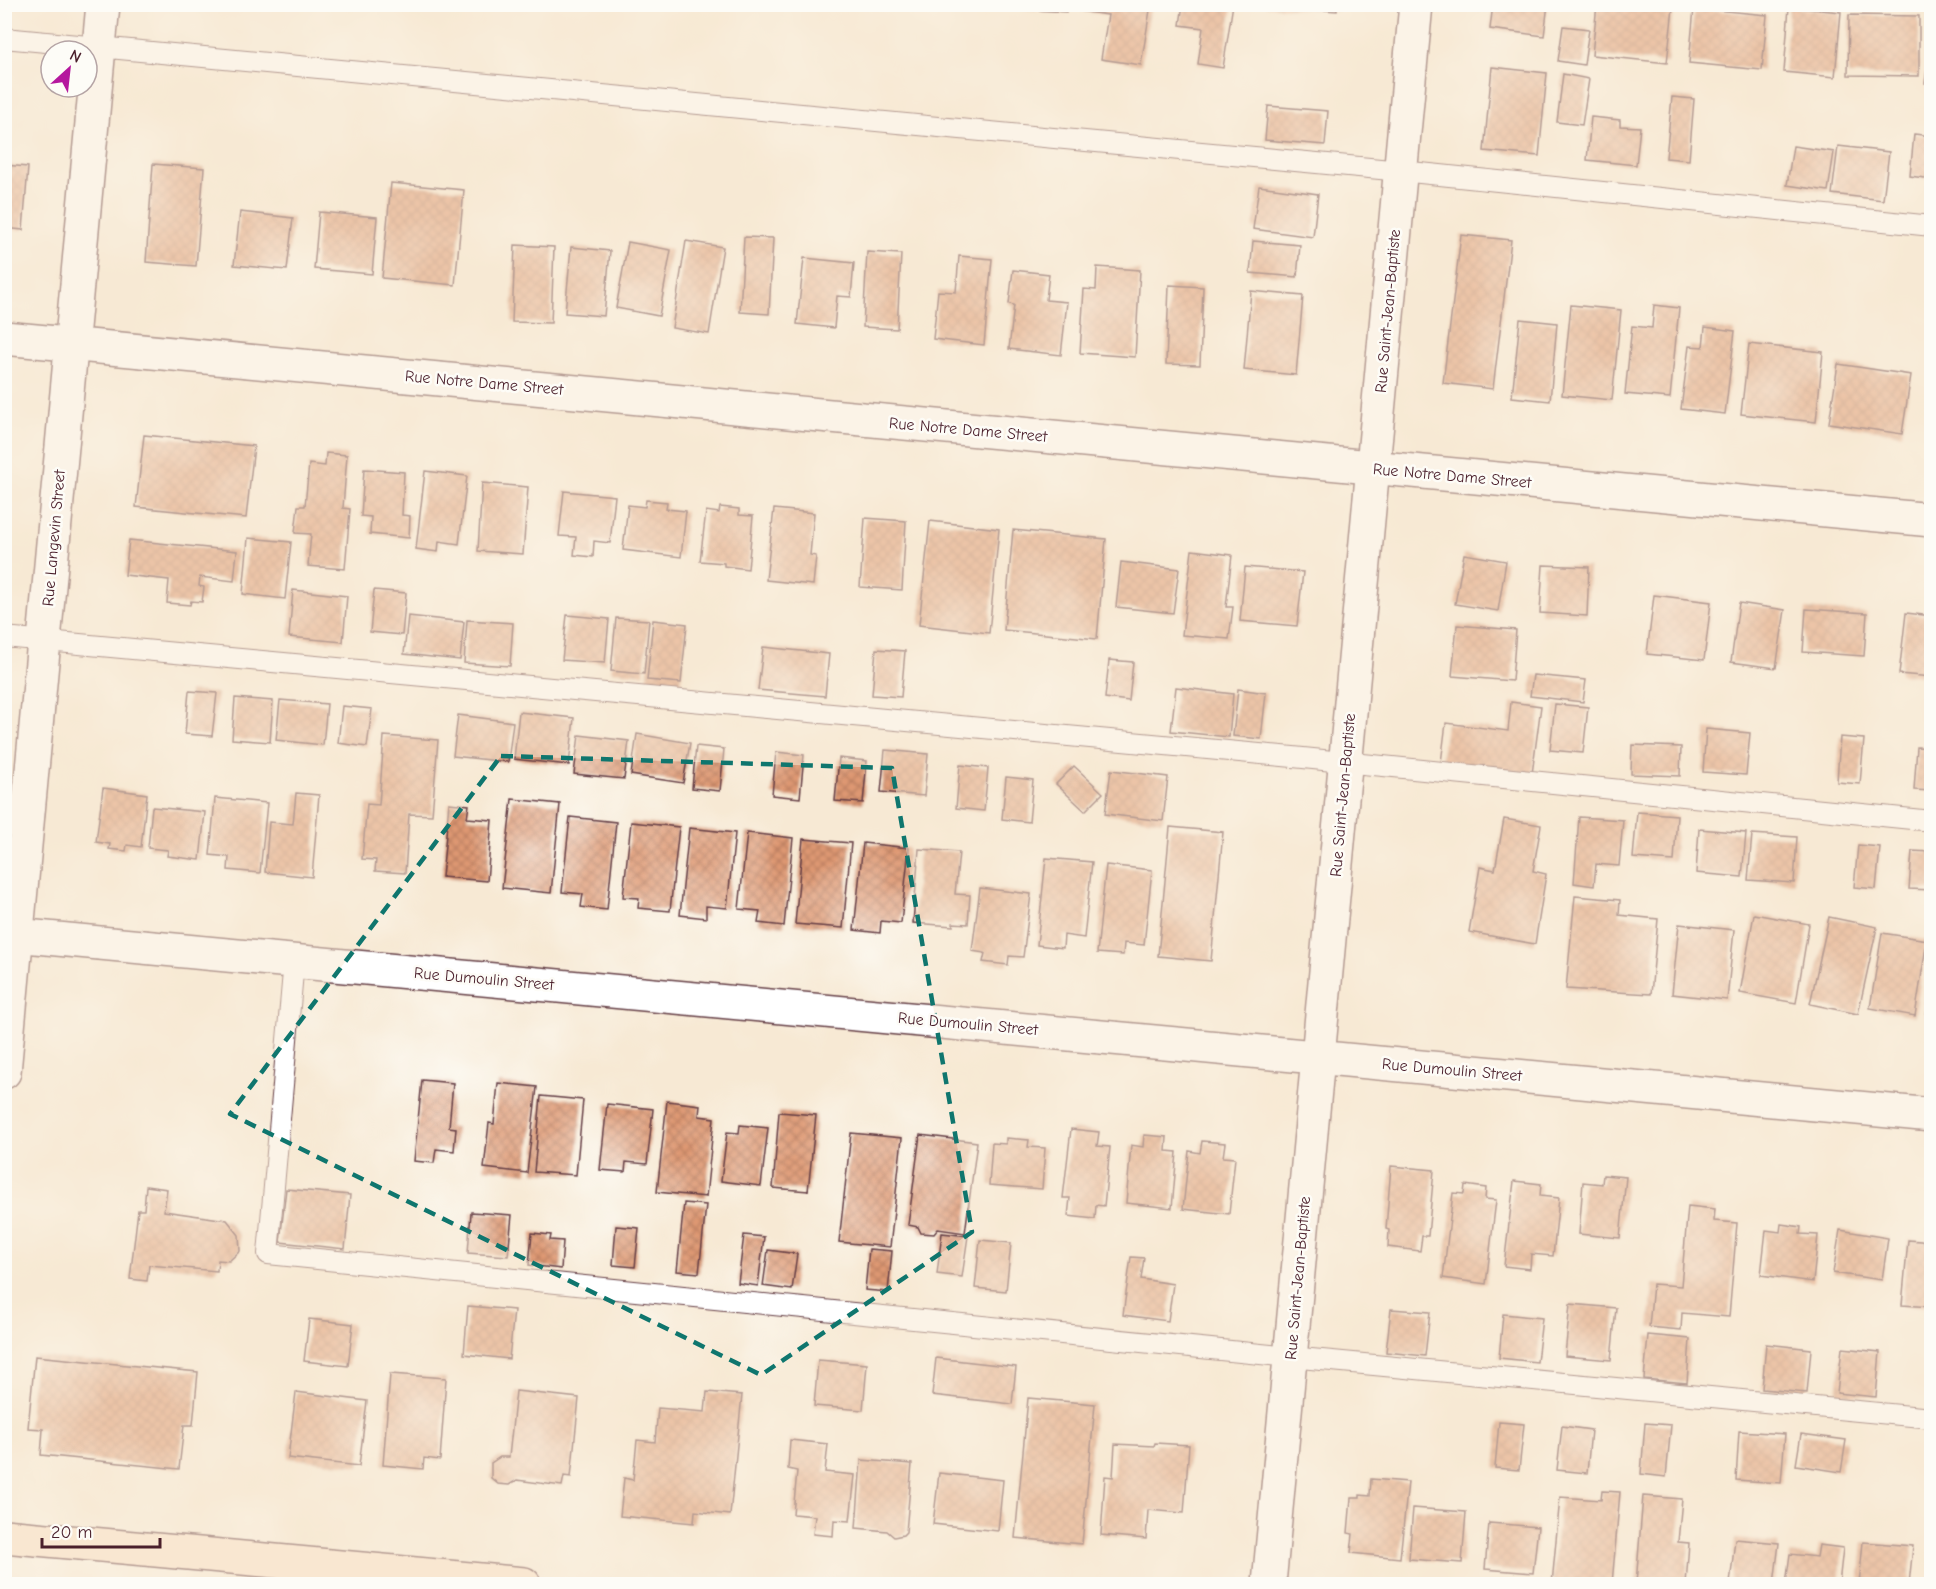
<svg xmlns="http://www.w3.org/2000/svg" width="1936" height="1589" font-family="'Comic Neue',sans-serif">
<defs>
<pattern id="building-cross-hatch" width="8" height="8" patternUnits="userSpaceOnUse" patternTransform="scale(1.5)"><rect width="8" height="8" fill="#de9872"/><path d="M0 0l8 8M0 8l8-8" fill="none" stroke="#b67b5e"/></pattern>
</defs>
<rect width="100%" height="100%" fill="#fdfcf7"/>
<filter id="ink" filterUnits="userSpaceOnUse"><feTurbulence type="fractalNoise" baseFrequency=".0167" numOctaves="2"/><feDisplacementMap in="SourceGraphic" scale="12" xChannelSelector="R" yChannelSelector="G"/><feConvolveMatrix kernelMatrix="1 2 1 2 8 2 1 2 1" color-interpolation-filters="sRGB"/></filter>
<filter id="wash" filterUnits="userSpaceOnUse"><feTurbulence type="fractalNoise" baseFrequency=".008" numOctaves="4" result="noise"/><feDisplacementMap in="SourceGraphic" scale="24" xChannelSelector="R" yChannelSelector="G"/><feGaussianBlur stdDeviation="1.35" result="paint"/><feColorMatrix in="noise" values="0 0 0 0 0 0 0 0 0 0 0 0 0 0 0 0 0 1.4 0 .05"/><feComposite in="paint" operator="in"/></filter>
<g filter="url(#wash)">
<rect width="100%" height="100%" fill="#f7e9d4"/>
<g id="blocks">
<g fill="url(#building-cross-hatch)">
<polygon points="1020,4 1066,4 1066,12 1020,9"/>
<polygon points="1081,4 1151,4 1141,65 1101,59 1108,15 1080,11"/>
<polygon points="1183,4 1233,4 1223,68 1198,64 1203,28 1180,25"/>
<polygon points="1266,4 1337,4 1337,11 1266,6"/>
<polygon points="1493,4 1548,4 1544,36 1490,29"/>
<polygon points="1597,4 1636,4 1673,8 1667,63 1592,55"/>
<polygon points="1789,7 1841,12 1835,77 1784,72"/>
<polygon points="1694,8 1767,15 1762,70 1689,63"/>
<polygon points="1849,15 1919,16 1919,76 1848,75"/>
<polygon points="1563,26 1589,29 1584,65 1558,61"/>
<polygon points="1930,48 1932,48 1932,84 1925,83"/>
<polygon points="1492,67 1547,73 1539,156 1484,151"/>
<polygon points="1563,74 1589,79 1582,125 1557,122"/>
<polygon points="1672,97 1694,99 1689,160 1666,158"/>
<polygon points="1268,106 1328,111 1325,145 1265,140"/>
<polygon points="1591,117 1620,120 1620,126 1640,127 1636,165 1587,160"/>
<polygon points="1914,134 1932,136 1932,179 1910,176"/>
<polygon points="1793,146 1834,152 1828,191 1787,185"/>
<polygon points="1838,146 1889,152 1883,200 1832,194"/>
<polygon points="153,164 204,168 196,266 146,262"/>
<polygon points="4,165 28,167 23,230 4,228"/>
<polygon points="391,183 464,190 455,285 382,278"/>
<polygon points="1259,186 1318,194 1313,237 1253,229"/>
<polygon points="240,212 293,218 287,270 234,265"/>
<polygon points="319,212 377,217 372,274 314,269"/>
<polygon points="1461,235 1511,240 1493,389 1443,383"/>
<polygon points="744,237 773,238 769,314 740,312"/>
<polygon points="686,241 723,247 709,334 672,328"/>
<polygon points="1253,241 1300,245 1297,277 1250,273"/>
<polygon points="628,242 671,250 659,316 616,308"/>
<polygon points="515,245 554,247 551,323 512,322"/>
<polygon points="571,247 610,251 604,316 565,313"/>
<polygon points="867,252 901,254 897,329 863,327"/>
<polygon points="959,256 992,259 984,345 933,339 938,291 956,292"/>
<polygon points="804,258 854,263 851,297 837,296 834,328 797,324"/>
<polygon points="1097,267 1140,270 1135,357 1080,353 1084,289 1096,290"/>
<polygon points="1013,270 1049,274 1046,300 1067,302 1061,355 1009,349 1014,305 1009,304"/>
<polygon points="1169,285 1203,287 1200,365 1166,364"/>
<polygon points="1251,291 1303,296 1296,375 1244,370"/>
<polygon points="1571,305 1621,310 1612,400 1562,395"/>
<polygon points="1654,305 1679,308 1670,398 1625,394 1632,326 1652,328"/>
<polygon points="1520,319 1557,323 1550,401 1512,397"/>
<polygon points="1705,327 1735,331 1725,414 1681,409 1689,346 1703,347"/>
<polygon points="1749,344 1823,352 1816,422 1741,414"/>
<polygon points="1838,364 1911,375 1902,434 1829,423"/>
<polygon points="144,435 254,446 246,518 136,507"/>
<polygon points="326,453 347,455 343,508 350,509 345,569 308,566 311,534 295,533 298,506 305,506 309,464 325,466"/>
<polygon points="364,469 404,472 402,515 410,516 409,538 370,534 371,517 361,516"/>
<polygon points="425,471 467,476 459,544 439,541 438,552 416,549"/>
<polygon points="482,483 528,487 523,554 478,551"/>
<polygon points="564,491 615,496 610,543 594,541 593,557 574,555 576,537 559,536"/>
<polygon points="646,500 667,502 666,509 686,511 681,557 623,550 628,505 645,507"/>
<polygon points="720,507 739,509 739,515 753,516 748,569 724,566 724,563 700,561 706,511 719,513"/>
<polygon points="774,509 814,513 810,555 816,556 813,585 766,580"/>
<polygon points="865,518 906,521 902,590 860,587"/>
<polygon points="930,521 999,529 989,633 919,625"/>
<polygon points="1013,530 1106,539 1097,639 1004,630"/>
<polygon points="248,538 291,542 285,599 243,594"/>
<polygon points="129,540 237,551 234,581 200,577 199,586 204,587 202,602 191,601 190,605 167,603 169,580 125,575"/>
<polygon points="1192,550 1232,555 1226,607 1233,607 1229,639 1182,635"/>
<polygon points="1464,554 1506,561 1498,611 1455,604"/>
<polygon points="1121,562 1179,569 1173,613 1116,607"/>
<polygon points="1543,565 1589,567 1587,616 1540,613"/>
<polygon points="1245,567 1303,572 1297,626 1240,621"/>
<polygon points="293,590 347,596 343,642 289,637"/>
<polygon points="374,590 406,593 402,635 370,632"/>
<polygon points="1654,595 1711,602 1704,660 1647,654"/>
<polygon points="1739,603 1785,610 1776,668 1731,662"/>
<polygon points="1806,609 1867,613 1864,656 1803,652"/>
<polygon points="1906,613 1932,616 1932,677 1899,674"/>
<polygon points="567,615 609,619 605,663 562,660"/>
<polygon points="408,616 464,622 460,660 404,654"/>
<polygon points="616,618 649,620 644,674 611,671"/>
<polygon points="467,620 513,623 510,666 464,663"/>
<polygon points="653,620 687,624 681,683 647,680"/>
<polygon points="1457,625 1516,630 1512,681 1452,676"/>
<polygon points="763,647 829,654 825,696 758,690"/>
<polygon points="876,649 905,651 901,697 872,695"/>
<polygon points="1109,660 1133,662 1129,701 1105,698"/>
<polygon points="1533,675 1586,680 1583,702 1530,696"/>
<polygon points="1176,687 1233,694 1229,737 1171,731"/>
<polygon points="1238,689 1266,693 1261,739 1233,736"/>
<polygon points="189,691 217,693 212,736 185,734"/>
<polygon points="235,698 273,701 270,742 232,739"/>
<polygon points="280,700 327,704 323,745 276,740"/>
<polygon points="1511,702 1541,706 1532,774 1441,763 1446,723 1508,731"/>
<polygon points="1555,704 1588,707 1583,753 1550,750"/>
<polygon points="342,706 372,709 367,747 338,743"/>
<polygon points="519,712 574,718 569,765 514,759"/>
<polygon points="458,715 513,722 508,762 453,756"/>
<polygon points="1706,729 1750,733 1746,775 1703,772"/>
<polygon points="637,734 690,743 683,783 631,775"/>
<polygon points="579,735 629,741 624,779 574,774"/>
<polygon points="384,736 438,740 432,815 409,814 405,873 375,871 376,860 362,859 367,804 379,805"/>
<polygon points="1840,737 1864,739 1860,784 1837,782"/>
<polygon points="1632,745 1681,747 1680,776 1631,774"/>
<polygon points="696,746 724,749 720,791 692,788"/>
<polygon points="1917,747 1932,748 1932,791 1914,790"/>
<polygon points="885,750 928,754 924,796 881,792"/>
<polygon points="776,752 804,755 800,798 772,795"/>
<polygon points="839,758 867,761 863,803 835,801"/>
<polygon points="960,765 988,768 984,811 956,808"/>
<polygon points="1074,766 1103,793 1085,811 1056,784"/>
<polygon points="1111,770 1168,777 1163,821 1105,814"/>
<polygon points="1006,777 1033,780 1029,822 1002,819"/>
<polygon points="103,788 147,794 141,847 127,845 126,851 109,849 110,844 96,842"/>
<polygon points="296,793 319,795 312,877 265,872 269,822 293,824"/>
<polygon points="215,798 267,803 260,873 228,870 229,857 210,855"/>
<polygon points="512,799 560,804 551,893 502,888"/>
<polygon points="449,803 469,805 467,818 492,820 487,881 442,877"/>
<polygon points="152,807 205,812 200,860 167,856 168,850 148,848"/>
<polygon points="1637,812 1677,815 1674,861 1633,858"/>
<polygon points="570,817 616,822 607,910 581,907 583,894 562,892"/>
<polygon points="1579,817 1623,820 1619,866 1596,864 1594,886 1574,883"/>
<polygon points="1504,819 1541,825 1533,871 1546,874 1535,944 1469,932 1480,867 1495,870"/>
<polygon points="631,822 679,827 670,911 638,908 639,898 623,897"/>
<polygon points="1170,827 1223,832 1211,961 1158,956"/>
<polygon points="689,828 735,833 727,908 706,906 706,918 680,915"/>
<polygon points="1699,829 1746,833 1742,877 1696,873"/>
<polygon points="747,833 793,838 784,926 758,923 760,911 739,909"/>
<polygon points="1752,834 1797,837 1794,883 1748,880"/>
<polygon points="803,839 851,843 843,928 795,924"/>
<polygon points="863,843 909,848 901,923 881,921 880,933 854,930"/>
<polygon points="1858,845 1880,847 1876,889 1854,887"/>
<polygon points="919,849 959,852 955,894 970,895 968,924 953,923 953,926 913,923"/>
<polygon points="1912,851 1932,852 1932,890 1909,889"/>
<polygon points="1046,858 1092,862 1084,938 1064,935 1063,948 1037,945"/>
<polygon points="1106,865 1152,870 1144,945 1124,943 1123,955 1097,953"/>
<polygon points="980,888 1031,894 1023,957 1009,956 1008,965 983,962 985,953 972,951"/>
<polygon points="1575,896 1620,900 1619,915 1658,919 1651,994 1566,989"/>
<polygon points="1754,914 1809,924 1796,1003 1740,993"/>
<polygon points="1829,917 1877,927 1858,1014 1810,1004"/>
<polygon points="1679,924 1734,930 1727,1000 1672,994"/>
<polygon points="1882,933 1927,940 1915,1016 1870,1008"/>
<polygon points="1930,986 1932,986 1932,1017 1926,1017"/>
<polygon points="422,1080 453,1083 449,1127 456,1128 454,1151 436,1149 434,1163 414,1161"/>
<polygon points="498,1083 537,1087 527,1173 484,1168 489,1123 494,1124"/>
<polygon points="541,1096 583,1100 576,1175 534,1172"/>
<polygon points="667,1101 700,1105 699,1116 714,1118 706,1197 657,1192"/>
<polygon points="607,1104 653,1109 647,1164 626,1162 625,1172 600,1170"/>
<polygon points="779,1112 816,1115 808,1191 773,1188"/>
<polygon points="740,1125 768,1128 761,1186 721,1181 727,1132 739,1133"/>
<polygon points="1071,1129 1099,1132 1097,1146 1110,1147 1104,1206 1096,1205 1095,1219 1068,1216 1070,1198 1063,1198"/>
<polygon points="851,1133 902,1138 890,1247 839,1242"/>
<polygon points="920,1135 977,1142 965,1233 938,1229 934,1234 921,1233 918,1227 908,1225"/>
<polygon points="1144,1135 1167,1137 1166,1151 1177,1152 1172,1208 1126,1203 1131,1145 1143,1147"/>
<polygon points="1006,1138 1029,1140 1028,1147 1045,1148 1042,1189 989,1185 992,1143 1006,1144"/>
<polygon points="1202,1141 1225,1143 1223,1157 1235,1158 1229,1214 1183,1209 1189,1151 1200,1153"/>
<polygon points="1391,1166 1434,1170 1428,1236 1422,1236 1420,1251 1388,1247 1389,1230 1386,1229"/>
<polygon points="1603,1175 1626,1177 1620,1238 1579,1234 1583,1182 1602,1184"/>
<polygon points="1514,1181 1541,1184 1540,1196 1559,1198 1553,1256 1531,1254 1530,1269 1504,1266"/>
<polygon points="1465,1185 1486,1188 1485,1199 1496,1200 1486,1284 1443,1278 1453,1193 1464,1194"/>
<polygon points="146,1186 167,1189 164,1211 227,1220 239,1235 240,1251 229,1261 218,1260 217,1271 149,1265 147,1281 130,1279 138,1210 144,1210"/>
<polygon points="286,1189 350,1195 345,1249 280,1242"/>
<polygon points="684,1203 706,1205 699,1273 677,1271"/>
<polygon points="1688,1206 1715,1209 1714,1221 1737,1223 1729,1317 1682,1313 1681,1330 1649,1327 1653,1284 1681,1286"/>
<polygon points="471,1212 512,1215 508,1256 468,1253"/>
<polygon points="1781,1224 1801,1227 1800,1234 1818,1235 1813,1282 1761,1275 1766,1230 1780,1232"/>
<polygon points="616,1226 639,1228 635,1267 613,1265"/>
<polygon points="1840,1230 1888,1238 1882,1280 1833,1273"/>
<polygon points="532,1233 551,1235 550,1240 563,1241 561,1269 529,1265"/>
<polygon points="942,1233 968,1236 962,1277 937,1274"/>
<polygon points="744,1235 764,1237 758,1286 738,1283"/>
<polygon points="980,1240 1011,1243 1006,1291 975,1288"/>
<polygon points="1908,1240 1932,1242 1932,1307 1902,1305"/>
<polygon points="869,1249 892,1251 888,1292 865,1290"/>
<polygon points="768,1250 797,1254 792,1290 763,1286"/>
<polygon points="1131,1257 1144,1258 1141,1279 1173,1284 1168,1321 1123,1315"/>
<polygon points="1570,1304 1616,1308 1611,1360 1565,1356"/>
<polygon points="468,1306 514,1310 509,1359 464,1354"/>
<polygon points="1391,1309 1430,1312 1425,1356 1386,1352"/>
<polygon points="1503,1314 1542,1318 1537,1362 1499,1358"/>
<polygon points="309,1319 353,1324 348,1366 304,1361"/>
<polygon points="1648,1335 1690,1339 1687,1383 1644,1379"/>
<polygon points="1766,1344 1811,1349 1807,1393 1762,1389"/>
<polygon points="1842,1348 1880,1352 1876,1397 1837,1393"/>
<polygon points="35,1356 198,1372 193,1425 184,1425 179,1469 41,1455 43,1429 28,1428"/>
<polygon points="936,1358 1016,1367 1012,1404 932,1395"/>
<polygon points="818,1360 867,1364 863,1410 814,1406"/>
<polygon points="390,1374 446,1378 440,1460 424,1458 423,1469 383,1465"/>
<polygon points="516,1391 579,1398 571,1477 564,1476 562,1486 517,1480 509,1485 498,1484 491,1478 491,1463 500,1457 509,1457"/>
<polygon points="296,1392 367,1401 359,1466 288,1458"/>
<polygon points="707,1392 742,1395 730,1515 695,1511 694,1523 620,1516 624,1478 633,1480 637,1440 655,1442 658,1408 705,1412"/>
<polygon points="1028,1398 1095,1404 1082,1544 1015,1538"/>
<polygon points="1499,1422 1524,1424 1519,1470 1495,1468"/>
<polygon points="1645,1423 1671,1425 1666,1477 1641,1474"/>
<polygon points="1562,1426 1591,1430 1587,1473 1557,1470"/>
<polygon points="1739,1431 1785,1434 1781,1483 1736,1480"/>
<polygon points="1801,1434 1846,1440 1841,1472 1796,1465"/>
<polygon points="790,1440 828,1444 825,1472 855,1475 850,1521 834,1520 833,1536 813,1534 815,1516 793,1514 797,1471 788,1469"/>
<polygon points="1155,1443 1189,1445 1184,1513 1148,1510 1146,1539 1101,1535 1105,1476 1113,1477 1115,1444 1154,1446"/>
<polygon points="861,1460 912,1464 906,1532 903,1535 894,1537 887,1531 856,1528"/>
<polygon points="939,1473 1003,1480 998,1531 933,1524"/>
<polygon points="1371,1479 1408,1482 1400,1558 1351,1553 1353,1534 1348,1533 1351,1498 1360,1498 1360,1495 1370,1496"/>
<polygon points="1602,1491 1620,1492 1612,1584 1552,1584 1560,1497 1601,1500"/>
<polygon points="1643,1496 1682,1499 1678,1542 1689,1543 1686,1584 1636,1584"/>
<polygon points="1413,1508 1466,1512 1462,1563 1409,1559"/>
<polygon points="1489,1523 1538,1527 1533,1573 1485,1569"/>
<polygon points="1735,1539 1779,1543 1774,1584 1730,1584"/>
<polygon points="1863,1542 1913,1546 1909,1584 1859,1584"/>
<polygon points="1819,1545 1843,1548 1839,1584 1786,1584 1790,1554 1817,1557"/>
</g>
</g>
</g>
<g filter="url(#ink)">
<use href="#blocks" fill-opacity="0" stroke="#643d44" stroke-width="1.5"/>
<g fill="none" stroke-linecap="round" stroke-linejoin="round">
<defs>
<g id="lane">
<polyline points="4,38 1401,171 1932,226"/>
<polyline points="4,637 1293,757 1932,821"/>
<polyline points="294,961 268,1254 1290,1357 1932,1418"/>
</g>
<g id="street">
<polyline points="4,338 1932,520"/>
<polyline points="4,934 1932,1115"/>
<polyline points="4,1072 103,4"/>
<polyline points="1269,1584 1416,4"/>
</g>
<polyline id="secondary" points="4,1536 524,1584"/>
</defs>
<use href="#lane" stroke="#643d44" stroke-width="22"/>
<use href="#street" stroke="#643d44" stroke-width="36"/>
<use href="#secondary" stroke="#643d44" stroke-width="36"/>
<use href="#lane" stroke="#fff" stroke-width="20"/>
<use href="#street" stroke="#fff" stroke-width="33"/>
<use href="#secondary" stroke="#fbe5cf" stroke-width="33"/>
</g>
</g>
<path d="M0 0H1936V1589H0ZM501 756 892 768 972 1232 761 1375 230 1114Z" fill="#f7e9d4" fill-opacity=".55" fill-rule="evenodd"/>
<path fill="none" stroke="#0f766e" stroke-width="4.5" stroke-dasharray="12 8" stroke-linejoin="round" d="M501 756 892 768 972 1232 761 1375 230 1114Z"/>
<g text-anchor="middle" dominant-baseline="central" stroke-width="5" stroke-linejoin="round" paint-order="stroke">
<g font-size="16" fill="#4a1f2b" stroke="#fdfcf7">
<text transform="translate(1388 311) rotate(-85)">Rue Saint-Jean-Baptiste</text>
<text transform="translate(484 383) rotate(5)">Rue Notre Dame Street</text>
<text transform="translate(968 430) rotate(5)">Rue Notre Dame Street</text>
<text transform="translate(1452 476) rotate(5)">Rue Notre Dame Street</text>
<text transform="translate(54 538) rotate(-85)">Rue Langevin Street</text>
<text transform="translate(1343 795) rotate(-85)">Rue Saint-Jean-Baptiste</text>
<text transform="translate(484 979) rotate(5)">Rue Dumoulin Street</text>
<text transform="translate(968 1024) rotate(5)">Rue Dumoulin Street</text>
<text transform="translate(1452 1070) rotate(5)">Rue Dumoulin Street</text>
<text transform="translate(1298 1278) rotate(-85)">Rue Saint-Jean-Baptiste</text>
</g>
</g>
<rect width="1936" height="1589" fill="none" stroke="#fdfcf7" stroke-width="24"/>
<g transform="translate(69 69) rotate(27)"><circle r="28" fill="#fdfcf7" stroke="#b5a4a5" stroke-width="1.5"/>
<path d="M0-4.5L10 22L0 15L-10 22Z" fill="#b5179e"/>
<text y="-9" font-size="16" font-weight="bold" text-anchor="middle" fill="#4a1f2b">N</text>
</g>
<path d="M42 1538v9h118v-9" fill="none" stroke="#4a1f2b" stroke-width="3"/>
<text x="51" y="1538" font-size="18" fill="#4a1f2b" stroke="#fdfcf7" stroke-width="4.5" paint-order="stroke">20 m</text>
</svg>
